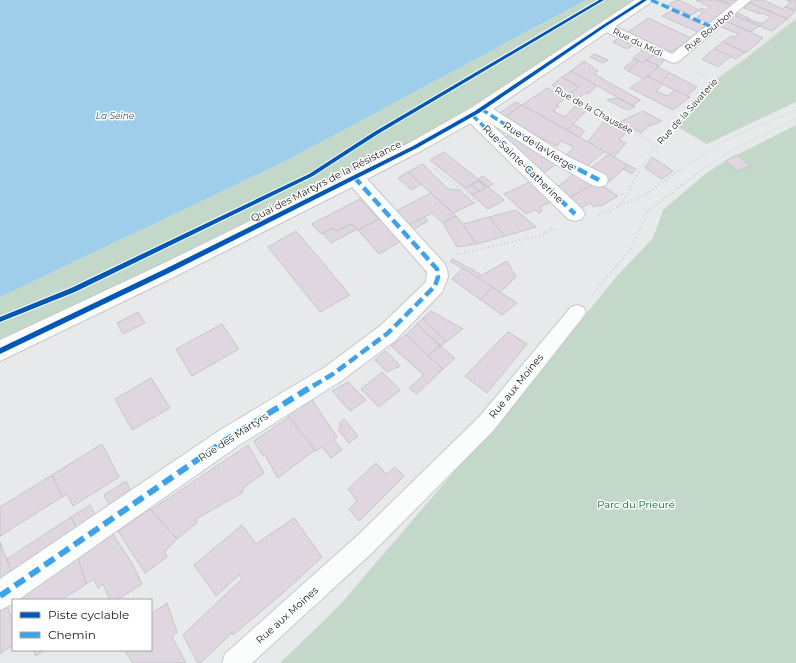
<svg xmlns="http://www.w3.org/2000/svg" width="796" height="663" font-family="Montserrat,sans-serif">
<rect width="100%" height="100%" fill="#e7e9eb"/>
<g fill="#c3d8c8">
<polygon points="586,0 639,0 444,124 356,171 0,342 0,297 282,163"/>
<polygon points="796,19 796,102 707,144 676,126 714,81 744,60"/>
<polygon points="796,125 796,663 280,663 338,607 532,381 616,277 653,238 663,210 704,175 725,161"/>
</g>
<polygon fill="#9ecee9" points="0,0 586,0 282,163 0,297"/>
<g fill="#dfd6e0" stroke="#c5c6c7">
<polygon points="677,0 679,0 699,10 691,15 668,5"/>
<polygon points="696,0 717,0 733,6 709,23 697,17 703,13 699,10 701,8 706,10 710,7"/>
<polygon points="719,0 740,0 733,5"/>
<polygon points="754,0 763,0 783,9 785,7 795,11 788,19 750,3"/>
<polygon points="786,0 796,0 796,10 785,7 791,2"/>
<polygon points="750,3 787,19 772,31 759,26 771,17 762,13 760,14 744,8"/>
<polygon points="671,11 677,13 706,26 698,32 662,16"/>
<polygon points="737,13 749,18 746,20 734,15"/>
<polygon points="734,15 759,26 751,32 726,21"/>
<polygon points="648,18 691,38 674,51 664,52 625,34"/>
<polygon points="748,19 762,24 759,26 746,20"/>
<polygon points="726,21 763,38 747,52 745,52 723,42 731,36 734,37 739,34 719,26"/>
<polygon points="620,37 634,44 627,49 613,42"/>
<polygon points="723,42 738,49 745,52 736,59 714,49"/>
<polygon points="644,49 655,54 643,63 633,58"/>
<polygon points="714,49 731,56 718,67 702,59"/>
<polygon points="594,54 608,60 603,63 590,57"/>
<polygon points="655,54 666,59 659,66 646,60"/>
<polygon points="634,59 639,61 628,71 624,68"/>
<polygon points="646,60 659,66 644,79 628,71 639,61 643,63"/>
<polygon points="584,61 598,71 594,74 640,100 633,106 571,71"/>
<polygon points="658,67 670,73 660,83 647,76"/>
<polygon points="571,71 594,84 597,86 588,94 585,93 577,99 569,94 579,87 562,77"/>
<polygon points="670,73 697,87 687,96 660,83"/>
<polygon points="647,76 663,84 656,91 668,96 675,90 690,97 673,110 630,88"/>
<polygon points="562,77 579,87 569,94 552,85"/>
<polygon points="547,88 566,98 556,105 559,106 553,111 565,117 577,104 586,111 567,130 522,105"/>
<polygon points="616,98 624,101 635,107 627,110 607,100"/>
<polygon points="516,102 522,105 502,119 496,115"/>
<polygon points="522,105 579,137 605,151 582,170 562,159 574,147 561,141 557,146 502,119"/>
<polygon points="643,111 662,121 649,126 641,133 620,122"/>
<polygon points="605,120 626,132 619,140 626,143 614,157 588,142"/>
<polygon points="573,124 585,131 579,137 567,130"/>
<polygon points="513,133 559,162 541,175 502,139"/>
<polygon points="444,152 478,179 479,180 465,188 430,160"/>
<polygon points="609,154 628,165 609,182 587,171"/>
<polygon points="737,155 750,166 738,171 725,161"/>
<polygon points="652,157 673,171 662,179 645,168"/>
<polygon points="423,164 448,189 459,190 474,203 453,213 408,172"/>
<polygon points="628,165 636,169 632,174 623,169"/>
<polygon points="575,171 597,182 569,198 554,189 568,179"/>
<polygon points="408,172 421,184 411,190 398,178"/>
<polygon points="483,176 493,184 488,187 478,179"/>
<polygon points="479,180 488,187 504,200 488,209 472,195 486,187 478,181"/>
<polygon points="534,180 555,200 540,207 542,211 539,213 535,210 526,214 504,194"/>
<polygon points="478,181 486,187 479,191 471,185"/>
<polygon points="597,182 618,196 601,206 599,205 594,207 590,203 579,209 569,198"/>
<polygon points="471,185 479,191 472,195 465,188"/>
<polygon points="431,193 456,216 443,223 432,213 407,226 394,212"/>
<polygon points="360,199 379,219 358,230 351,224 337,231 333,228 321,234 312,224"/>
<polygon points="516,210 536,227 505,236 489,217"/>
<polygon points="456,216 463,224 476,244 457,247 443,223"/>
<polygon points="424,217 428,221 412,230 407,226"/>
<polygon points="489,217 505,236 476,244 463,224"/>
<polygon points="379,219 401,241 379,254 358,230"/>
<polygon points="351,224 357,229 331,243 323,233 333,228 337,231"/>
<polygon points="296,231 350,295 320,312 268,247"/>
<polygon points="453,259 467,267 468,267 481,275 477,278 450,261"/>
<polygon points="507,261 516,277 500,292 477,278"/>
<polygon points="463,268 492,287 481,300 452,279"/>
<polygon points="492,287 517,303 502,315 481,300"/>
<polygon points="431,311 463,329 446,342 423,318"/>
<polygon points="138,312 145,323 123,334 117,323"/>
<polygon points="423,318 446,342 441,346 417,324"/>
<polygon points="222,324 239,349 192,376 176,349"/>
<polygon points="417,324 440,346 428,356 406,335"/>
<polygon points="508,332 527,344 487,393 465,376"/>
<polygon points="406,335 443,369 417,394 409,388 424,375 391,346"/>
<polygon points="440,346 455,358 443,369 428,356"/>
<polygon points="385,351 392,357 400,366 387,372 375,360"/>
<polygon points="382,372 400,390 379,407 361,389"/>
<polygon points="151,378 170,408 132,430 115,399"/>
<polygon points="348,382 366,400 350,411 332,391"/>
<polygon points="312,400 337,437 334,440 342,450 331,458 322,447 316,451 287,415"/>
<polygon points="289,417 315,450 278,478 265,455 263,456 254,441"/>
<polygon points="344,419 358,436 349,443 338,430 341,427 339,424"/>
<polygon points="102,444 119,477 73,506 67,494 62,497 52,475"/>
<polygon points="248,445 264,473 244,487 242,493 196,519 197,523 177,539 151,510"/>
<polygon points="376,463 386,474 395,467 404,476 359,521 349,509 357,501 348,489"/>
<polygon points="52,475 62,497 0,536 0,507"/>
<polygon points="126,481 131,491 109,505 104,495"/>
<polygon points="90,505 96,516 77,529 71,517"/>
<polygon points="150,509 177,539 165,551 167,557 145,573 118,531"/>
<polygon points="71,517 77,529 12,573 7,559"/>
<polygon points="294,518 322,557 283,593 233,635 232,633 200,663 198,663 183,635 242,579 239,575 216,596 194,565 242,525 256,544"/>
<polygon points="113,534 133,565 142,584 117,600 110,600 103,584 98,588 94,579 86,584 78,558"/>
<polygon points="0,542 12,573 0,581"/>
<polygon points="78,558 86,584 63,599 64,600 16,600"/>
<polygon points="167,603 177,632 172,637 186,663 133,663 124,650 151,650 151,614"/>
<polygon points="7,606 13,621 13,645 0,654 0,611"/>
<polygon points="33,650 45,650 36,656"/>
</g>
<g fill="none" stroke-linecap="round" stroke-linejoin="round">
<defs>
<g id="service">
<polygon points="738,0 751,0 678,62 673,63 600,29 598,26 600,23 608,23 672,54"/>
<polygon points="577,305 583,307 586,312 583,317 493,431 373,552 252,663 222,663 225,654 357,536 479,417 571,307"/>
</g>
<polygon id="pedestrian" points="481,104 487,105 567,156 606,175 608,180 606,185 599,187 592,185 555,164 490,123 582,209 585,214 582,219 575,221 568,219 466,119 464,115 466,111 473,110 475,105"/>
<polygon id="minor" points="635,0 652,0 650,3 483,116 421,151 367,179 444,263 447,269 448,277 442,292 396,340 341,381 238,446 18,600 13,600 13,604 0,610 0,579 220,430 325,367 380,326 426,282 427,272 352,187 174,277 0,361 0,340 160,265 409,143 471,108"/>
</defs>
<use href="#service" stroke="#c6c7c9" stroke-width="2"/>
<use href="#pedestrian" stroke="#c6c7c9" stroke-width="2"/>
<use href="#minor" stroke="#c6c7c9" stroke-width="2"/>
<g stroke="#d0d0d1" stroke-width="2" stroke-dasharray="0.5 2" stroke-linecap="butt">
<polyline points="796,35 772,57 709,107 738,124 769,110 796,87"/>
<polyline points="743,60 748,62 763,51 772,56"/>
<polyline points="692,70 712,81"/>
<polyline points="554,87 656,145"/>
<polyline points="709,137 729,126 737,124"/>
<polyline points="430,165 436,170"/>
<polyline points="640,170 656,145 712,81 743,60 796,17"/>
<polyline points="680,170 727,139 796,110"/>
<polyline points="701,170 731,151 796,119"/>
<polyline points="770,170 796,157"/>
</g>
<g stroke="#d0d0d1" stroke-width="2.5" stroke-dasharray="1 3" stroke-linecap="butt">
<polyline points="435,169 477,202"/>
<polyline points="618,192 626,197"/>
<polyline points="618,207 626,197 640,169"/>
<polyline points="598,215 643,196 681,169"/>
<polyline points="684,216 739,174 752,179 772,169"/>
<polyline points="544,232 554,227"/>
<polyline points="457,254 539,236 555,230"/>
<polyline points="592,295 630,250 648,211 703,169"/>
</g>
<use href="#service" fill="#fbfcfc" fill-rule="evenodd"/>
<use href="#pedestrian" fill="#fbfcfc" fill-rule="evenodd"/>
<use href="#minor" fill="#fbfcfc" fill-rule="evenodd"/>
<g stroke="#3da2ea" stroke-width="3.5" stroke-dasharray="8 3.5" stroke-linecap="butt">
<polyline points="651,0 712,27"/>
<polyline points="481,109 561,160 580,170"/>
<polyline points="472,115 529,170"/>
</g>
<g stroke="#3da2ea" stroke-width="4.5" stroke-dasharray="10 4.5" stroke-linecap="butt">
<polyline points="528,169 575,214"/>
<polyline points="578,169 599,180"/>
<polyline points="313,386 333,374 388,333 435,286 438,277 437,269 354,177"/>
</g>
<polyline stroke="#3da2ea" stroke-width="6" stroke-dasharray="12 6" stroke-linecap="butt" points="0,596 229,438 314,385"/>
<defs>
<g id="cycleway">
<polygon points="599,0 604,0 378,134 313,176 75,292 0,322 0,317 71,288 309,174 374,132"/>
<polygon points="642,0 647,0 605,27 479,113 417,148 169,273 0,354 0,348 165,269 413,146 475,111 603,25"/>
</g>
</defs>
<use href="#cycleway" stroke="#fff" stroke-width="2"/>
<use href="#cycleway" fill="#0057b8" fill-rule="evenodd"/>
</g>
<g text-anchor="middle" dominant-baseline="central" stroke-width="3" stroke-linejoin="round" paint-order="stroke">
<g font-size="9" fill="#1a1b1c" stroke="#fff">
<text transform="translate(709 30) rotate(-39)">Rue Bourbon</text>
<text transform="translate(638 42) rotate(26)">Rue du Midi</text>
<text transform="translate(594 110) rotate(29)">Rue de la Chaussée</text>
<text transform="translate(687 111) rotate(-48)">Rue de la Savaterie</text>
</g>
<g font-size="9" font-style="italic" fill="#20546e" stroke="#fff">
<text x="115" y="115">La Seine</text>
</g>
<g font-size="10" fill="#1a1b1c" stroke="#fff">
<text transform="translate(539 146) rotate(32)">Rue de la Vierge</text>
<text transform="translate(523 164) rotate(44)">Rue Sainte-Catherine</text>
<text transform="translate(326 181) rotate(-27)">Quai des Martyrs de la Résistance</text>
<text transform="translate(516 386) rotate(-51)">Rue aux Moines</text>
<text transform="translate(233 437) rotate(-33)">Rue des Martyrs</text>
<text transform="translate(287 615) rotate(-42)">Rue aux Moines</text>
</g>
<g font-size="10" fill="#005d26" stroke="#fff">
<text x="636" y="504">Parc du Prieuré</text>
</g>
</g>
<rect x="12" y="599" width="140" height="52" fill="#ffffff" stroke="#a3a4a4"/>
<rect x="20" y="612" width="20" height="6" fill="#0057b8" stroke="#a3a4a4"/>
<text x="48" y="619" font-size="12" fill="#1a1b1c">Piste cyclable</text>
<rect x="20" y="632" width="20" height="6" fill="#3da2ea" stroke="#a3a4a4"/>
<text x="48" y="639" font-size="12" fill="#1a1b1c">Chemin</text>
</svg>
